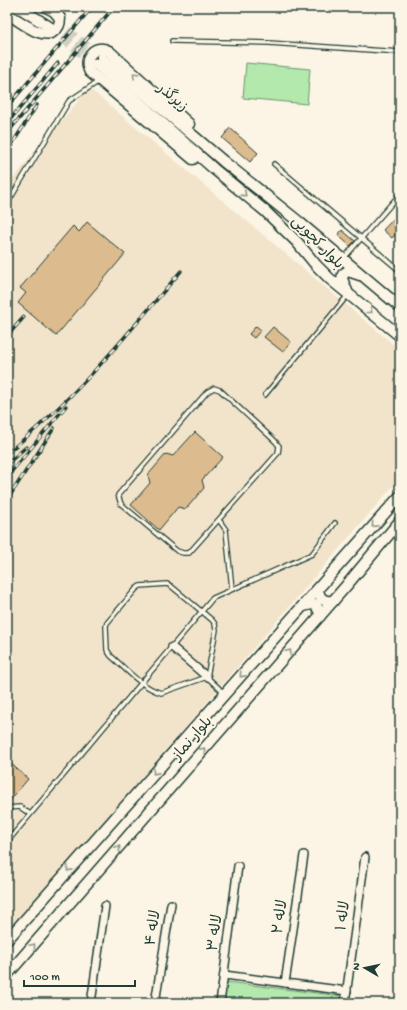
<svg xmlns="http://www.w3.org/2000/svg" width="407" height="1010" font-family="'Gochi Hand','Playpen Sans Arabic',sans-serif">
<rect width="100%" height="100%" fill="#fcf5e5"/>
<filter id="ink" filterUnits="userSpaceOnUse"><feTurbulence type="fractalNoise" baseFrequency=".025" numOctaves="2"/><feDisplacementMap in="SourceGraphic" scale="8" xChannelSelector="R" yChannelSelector="G"/><feConvolveMatrix kernelMatrix="1 2 1 2 8 2 1 2 1" color-interpolation-filters="sRGB"/></filter>
<g filter="url(#ink)">
<polygon fill="#f2e4cb" points="89,88 400,350 400,478 7,935 7,186"/>
<g fill="#b3e9ac" stroke="#699370">
<polygon points="246,63 310,69 307,104 243,98"/>
<polygon points="226,982 342,996 341,1003 224,1003"/>
</g>
<g fill="#dcbc8f" stroke="#1f3d34">
<polygon points="230,128 258,153 250,162 222,138"/>
<polygon points="400,212 400,229 392,238 383,230"/>
<polygon points="87,222 125,254 56,336 18,303 26,293 20,288 73,226 79,232"/>
<polygon points="342,230 355,241 350,246 338,235"/>
<polygon points="256,326 261,330 254,338 249,334"/>
<polygon points="273,327 291,342 283,352 264,337"/>
<polygon points="195,432 223,457 202,480 204,488 186,509 178,507 159,530 131,505 150,483 148,475 166,454 173,456"/>
<polygon points="7,760 28,779 7,804"/>
</g>
<g fill="none" stroke-linecap="round" stroke-linejoin="round">
<g stroke="#d0d0c2" stroke-width="10" stroke-dasharray="10 5" stroke-linecap="butt">
<polyline points="55,22 100,57"/>
<polyline points="51,28 94,63"/>
</g>
<defs>
<g id="lane">
<polyline points="172,41 269,43 400,52"/>
<polyline points="274,164 400,271"/>
<polyline points="7,204 69,101 99,81"/>
<polyline points="344,258 400,194"/>
<polygon points="214,388 220,390 275,441 279,446 278,453 189,553 183,553 177,551 121,504 118,495 207,392"/>
<polyline points="265,395 348,295"/>
<polyline points="219,520 226,530 232,589"/>
<path d="M167 584 171 586 212 620 215 624 216 630 207 677 161 693C141 687 126 669 111 656L107 650 106 626 107 623 136 589 140 586Z"/>
<polyline points="207,677 224,693"/>
<polyline points="7,757 9,755"/>
<polyline points="7,808 20,807 30,814"/>
<polyline points="7,842 213,598 312,554 335,523"/>
</g>
<g id="street">
<polyline points="172,647 207,677"/>
<polyline points="224,975 347,991"/>
<polyline points="285,983 304,855"/>
<polyline points="91,1003 105,906"/>
<polyline points="155,1003 171,904"/>
<polyline points="220,1003 238,866"/>
<polyline points="345,1003 365,857"/>
</g>
<g id="secondary">
<polyline points="16,7 23,10 51,28"/>
<path d="M7 14C19 19 41 41 54 31 59 28 60 24 60 18L54 11 46 7"/>
<polyline points="102,58 223,161 299,222 400,307"/>
<polyline points="96,64 214,169 265,211 297,242 316,265 330,279 400,336"/>
<path d="M189 124 109 51C95 43 82 58 90 72L193 159"/>
<polyline points="347,291 342,279 343,274 348,271 360,275"/>
<path d="M318 589C319 598 323 602 333 601"/>
<polyline points="303,606 312,604 316,605 319,611 320,616"/>
<polyline points="7,940 400,496"/>
<polyline points="7,975 346,586 400,521"/>
</g>
</defs>
<use href="#lane" stroke="#1f3d34" stroke-width="6"/>
<use href="#street" stroke="#1f3d34" stroke-width="10"/>
<use href="#secondary" stroke="#1f3d34" stroke-width="13"/>
<use href="#lane" stroke="#fcf5e5" stroke-width="3.5"/>
<use href="#street" stroke="#fcf5e5" stroke-width="7"/>
<use href="#secondary" stroke="#fcf5e5" stroke-width="10"/>
<defs>
<g id="rail">
<polyline points="7,107 92,7"/>
<polyline points="7,123 58,63"/>
<polyline points="7,133 114,7"/>
<polyline points="7,152 37,105"/>
<polyline points="7,336 24,317"/>
<path d="M7 453C73 401 127 335 181 271"/>
<polyline points="7,464 26,447"/>
<polyline points="7,477 66,406"/>
<polyline points="7,500 54,428"/>
</g>
</defs>
<use href="#rail" stroke="#1f3d34" stroke-width="3.5"/>
<use href="#rail" stroke="#fcf5e5" stroke-width="2" stroke-dasharray="6" stroke-linecap="butt"/>
</g>
<defs><path id="oneway-chevron" d="M-2-3.5L2.5 0L-2 3.5" fill="none" stroke-width="1.6" stroke-linecap="round" stroke-linejoin="round"/></defs>
<g stroke="#8e998c">
<use href="#oneway-chevron" transform="translate(135 75) rotate(-138)"/>
<use href="#oneway-chevron" transform="translate(244 194) rotate(40)"/>
<use href="#oneway-chevron" transform="translate(370 311) rotate(39)"/>
<use href="#oneway-chevron" transform="translate(374 525) rotate(131)"/>
<use href="#oneway-chevron" transform="translate(289 652) rotate(-49)"/>
<use href="#oneway-chevron" transform="translate(242 675) rotate(132)"/>
<use href="#oneway-chevron" transform="translate(203 750) rotate(-49)"/>
<use href="#oneway-chevron" transform="translate(155 772) rotate(132)"/>
<use href="#oneway-chevron" transform="translate(118 848) rotate(-49)"/>
<use href="#oneway-chevron" transform="translate(69 869) rotate(132)"/>
<use href="#oneway-chevron" transform="translate(33 946) rotate(-49)"/>
</g>
</g>
<g text-anchor="middle" dominant-baseline="central" stroke-width="4" stroke-linejoin="round" paint-order="stroke">
<g font-size="15" fill="#1f3d34" stroke="#fcf5e5">
<text transform="translate(172 98) rotate(40)">زیرگذر</text>
<text transform="translate(317 243) rotate(46)">بلوار کچویی</text>
<text transform="translate(193 739) rotate(-49)">بلوار نماز</text>
<text transform="translate(344 916) rotate(-82)">لاله ۱</text>
<text transform="translate(281 917) rotate(-82)">لاله ۲</text>
<text transform="translate(154 928) rotate(-81)">لاله ۴</text>
<text transform="translate(216 933) rotate(-82)">لاله ۳</text>
</g>
</g>
<rect width="407" height="1010" fill="none" stroke="#fcf5e5" stroke-width="24"/>
<rect x="12" y="12" width="383" height="986" fill="none" stroke="#1f3d34" stroke-width="1.5" filter="url(#ink)"/>
<g transform="translate(365 968) rotate(279)" stroke="#fcf5e5" stroke-width="3" paint-order="stroke">
<path d="M0-3L7 15L0 10L-7 15Z" fill="#1f3d34"/>
<text y="-6" font-size="11" font-weight="bold" text-anchor="middle" fill="#1f3d34">N</text>
</g>
<path d="M24 980v6h111v-6" fill="none" stroke="#1f3d34" stroke-width="2"/>
<text x="30" y="980" font-size="12" fill="#1f3d34" stroke="#fcf5e5" stroke-width="3" paint-order="stroke">100 m</text>
</svg>
